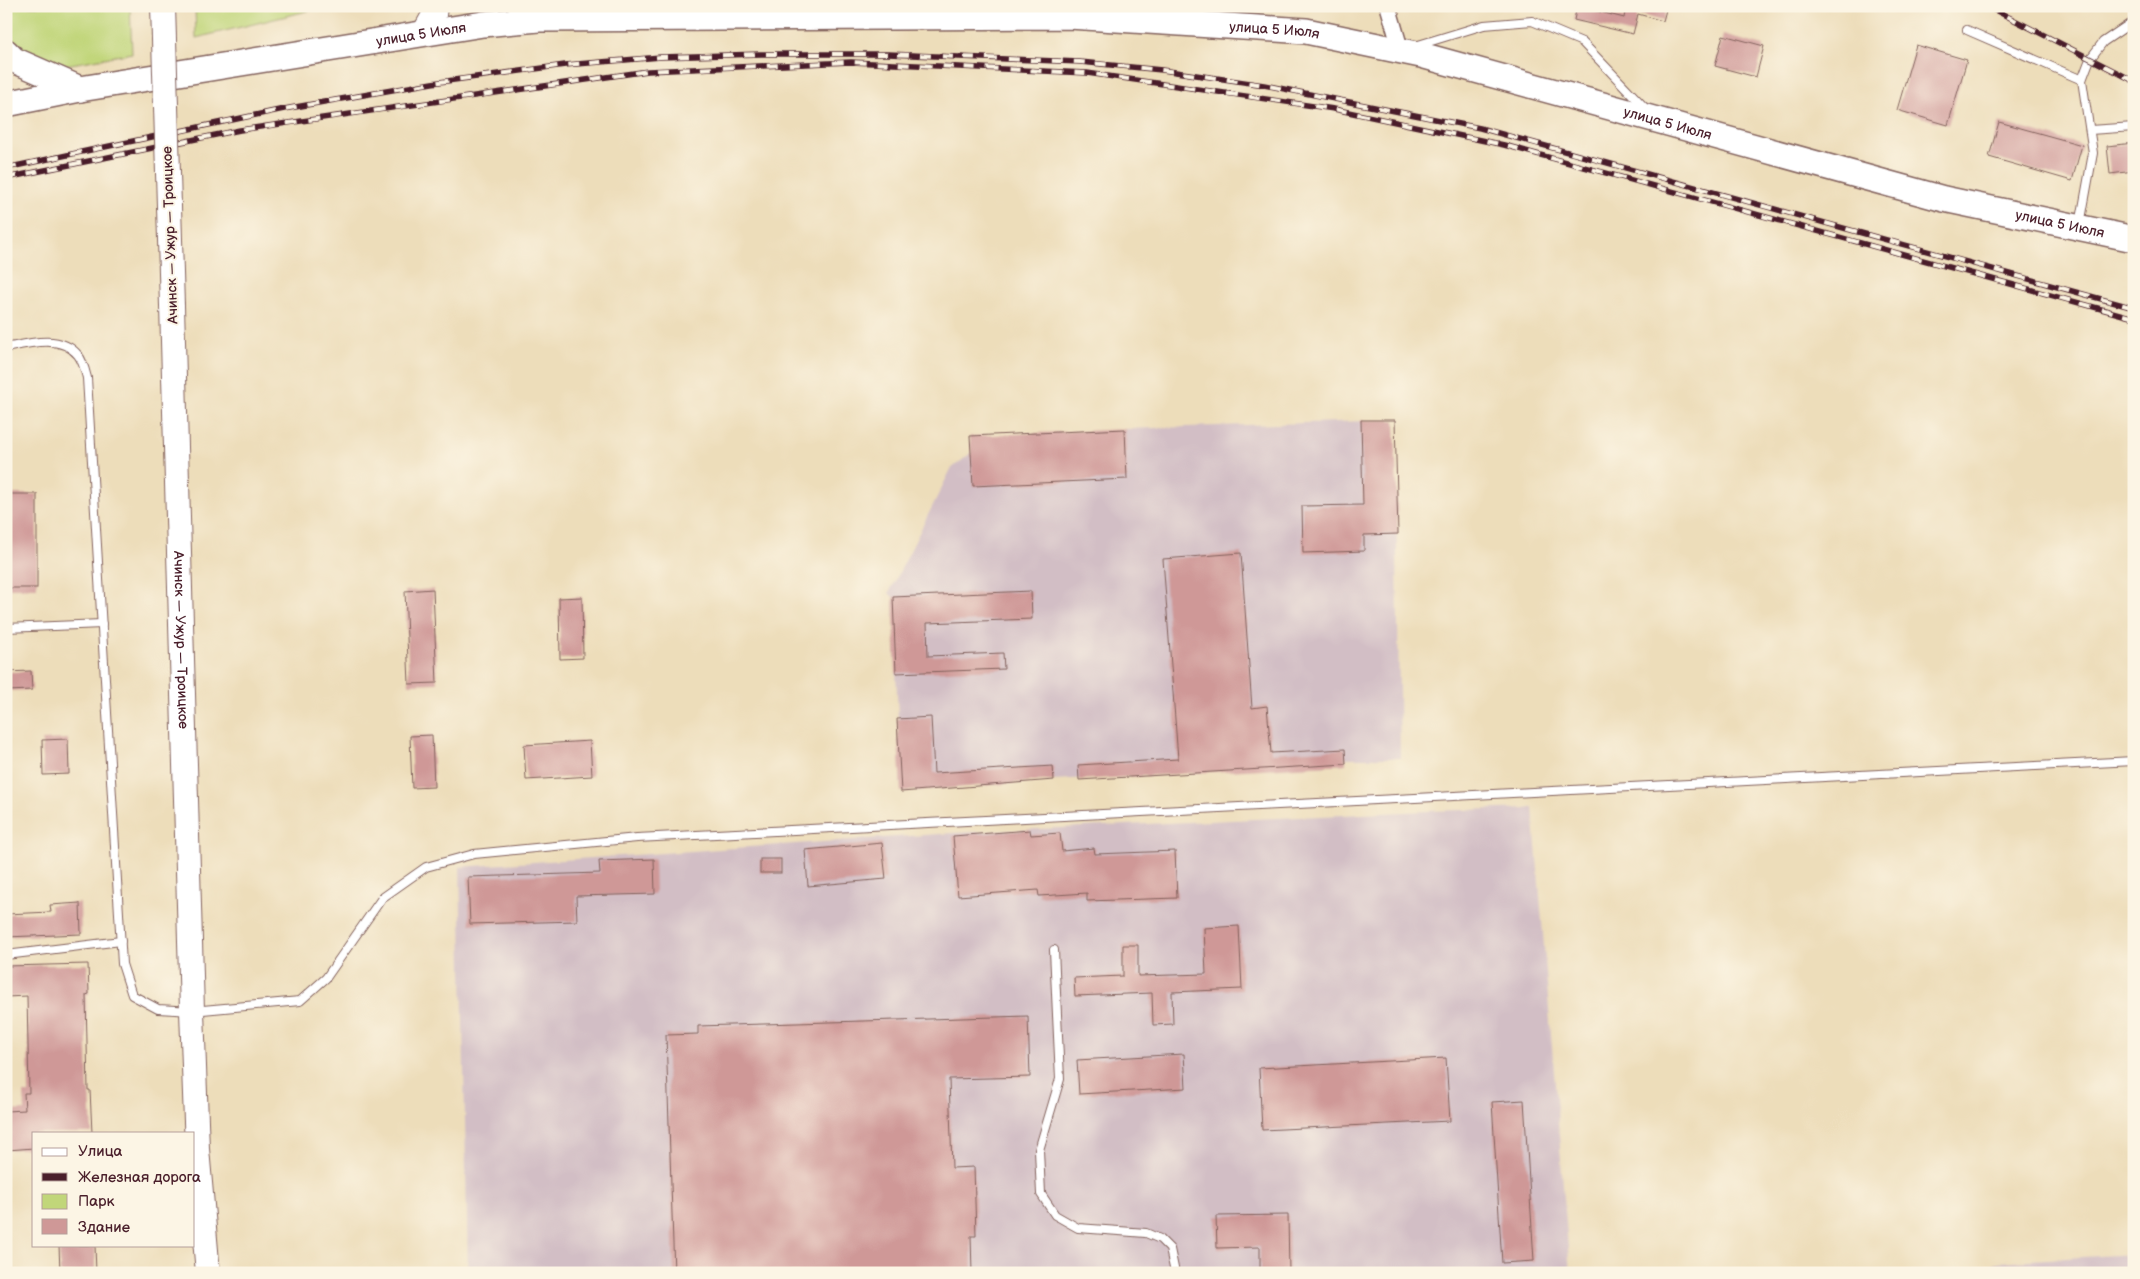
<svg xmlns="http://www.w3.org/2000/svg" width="2140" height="1279" font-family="'Balsamiq Sans',sans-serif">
<rect width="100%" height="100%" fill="#fcf5e5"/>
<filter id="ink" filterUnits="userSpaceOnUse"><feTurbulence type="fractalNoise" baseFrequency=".02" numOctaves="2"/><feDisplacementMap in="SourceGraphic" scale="10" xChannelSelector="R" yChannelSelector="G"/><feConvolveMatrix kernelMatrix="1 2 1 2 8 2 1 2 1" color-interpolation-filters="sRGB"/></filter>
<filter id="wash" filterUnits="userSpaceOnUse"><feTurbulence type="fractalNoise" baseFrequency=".0096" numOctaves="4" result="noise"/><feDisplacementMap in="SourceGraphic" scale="20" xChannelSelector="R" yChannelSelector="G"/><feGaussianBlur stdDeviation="1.12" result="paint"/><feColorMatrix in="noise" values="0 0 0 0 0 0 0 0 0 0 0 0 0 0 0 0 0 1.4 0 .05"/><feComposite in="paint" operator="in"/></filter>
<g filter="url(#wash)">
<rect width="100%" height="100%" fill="#edddba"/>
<g fill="#d2bec5">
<polygon points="1395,420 1400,758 1346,758 1346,764 1054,780 901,792 893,597 889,593 951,469 971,453 1125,429"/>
<polygon points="1533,808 1570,1273 468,1273 460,867 954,833 1428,811"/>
<polygon points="2134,1254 2134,1273 1967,1273 1998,1262"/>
</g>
<g fill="#c1d67a" stroke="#867a52">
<polygon points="6,6 130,6 132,53 55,67 28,58 6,33"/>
<polygon points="195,6 328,6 196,38"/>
</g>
<g id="blocks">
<g fill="#cf9897">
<polygon points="1577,6 1624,18 1626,6 1667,6 1663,21 1638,14 1633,34 1574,20"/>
<polygon points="1723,35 1764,46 1756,77 1715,66"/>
<polygon points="1916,45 1967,60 1948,125 1897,110"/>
<polygon points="1999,122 2082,145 2072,181 1989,157"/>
<polygon points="2134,143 2134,171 2110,174 2107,146"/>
<polygon points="1361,420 1395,420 1398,534 1364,535 1364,551 1303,553 1302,506 1363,505"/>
<polygon points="1125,429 1127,479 973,486 970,436"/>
<rect x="6" y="494" width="31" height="94"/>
<polygon points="1241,553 1252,708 1267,706 1271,753 1345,749 1346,764 1079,780 1078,765 1178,759 1163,559"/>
<polygon points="433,589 437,683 409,684 405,591"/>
<polygon points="1031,591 1032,619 927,623 928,656 1003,653 1004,669 896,673 893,597"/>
<polygon points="582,597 583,658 560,659 559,598"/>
<polygon points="31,671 32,690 6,691 6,672"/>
<polygon points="931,717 934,773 1053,766 1054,780 901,792 897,719"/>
<polygon points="432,735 434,787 412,788 410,736"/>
<polygon points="68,739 69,774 43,775 42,740"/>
<polygon points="590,741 592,776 526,780 524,745"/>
<polygon points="1030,830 1031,835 1060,833 1062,851 1094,848 1095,854 1175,851 1177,898 1087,901 1087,893 1039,896 1038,890 958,896 953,836"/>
<polygon points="882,843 886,879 808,886 805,850"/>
<polygon points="654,859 655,894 576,896 577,921 470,924 468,877 600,873 599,861"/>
<rect x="760" y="859" width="21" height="14"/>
<polygon points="80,903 81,934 6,937 6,914 51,912 50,905"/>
<polygon points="1239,926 1242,989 1172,992 1173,1024 1153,1025 1152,993 1075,996 1074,978 1123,976 1123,945 1138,945 1138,976 1206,974 1204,928"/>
<polygon points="88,964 89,994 86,995 88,1090 90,1090 92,1133 34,1133 34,1148 7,1150 6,1111 25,1110 24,1093 29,1093 27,996 6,997 6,966"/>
<polygon points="1028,1016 1030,1077 949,1079 952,1168 974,1167 976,1236 971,1236 972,1273 674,1273 666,1035 698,1034 698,1026"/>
<polygon points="1184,1054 1186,1088 1079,1094 1077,1060"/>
<polygon points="1446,1058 1450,1121 1262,1130 1259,1068"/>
<polygon points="1524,1100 1534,1261 1502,1263 1492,1102"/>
<polygon points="1288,1215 1289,1273 1260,1273 1260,1247 1217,1248 1216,1216"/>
<polygon points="59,1245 95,1245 96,1273 60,1273"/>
</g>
</g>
</g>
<g filter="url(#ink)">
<use href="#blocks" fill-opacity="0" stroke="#83625d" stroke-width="1"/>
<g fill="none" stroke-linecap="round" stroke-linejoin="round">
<defs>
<g id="service">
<polyline points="1967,30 2082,80"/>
<polyline points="1415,46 1484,25 1532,21 1582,42 1647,110"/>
<polyline points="2090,130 2134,127"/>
<polyline points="2080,225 2093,153 2082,80 2090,59 2103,42 2134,21"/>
<path d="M6 348C29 343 61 334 78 355 83 361 85 370 87 378L122 964 132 995 158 1009 192 1011 300 1001 326 978 382 898 426 867 474 854 637 838 2134 761"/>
<polyline points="6,628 102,624"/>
<polyline points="1054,950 1060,1079 1039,1150 1041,1194 1055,1215 1078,1228 1146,1233 1160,1239 1170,1249 1175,1273"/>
<polyline points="6,955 121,941"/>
</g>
<polyline id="minor" points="1388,6 1401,51"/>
<g id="primary">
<polyline points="424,33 434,15 435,6"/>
<path id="s1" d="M172 306 192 1011 197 1149 208 1273"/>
</g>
<g id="trunk">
<polyline points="6,52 14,60 80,89"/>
<path id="s2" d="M6 104 80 89 483 24 539 19 1069 16 1306 31 1421 55 1944 199 2134 239"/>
</g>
</defs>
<use href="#service" stroke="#83625d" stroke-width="10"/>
<use href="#minor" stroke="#83625d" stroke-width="18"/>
<use href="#primary" stroke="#83625d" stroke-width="26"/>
<use href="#trunk" stroke="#83625d" stroke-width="28"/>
<use href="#service" stroke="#fff" stroke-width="8"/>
<use href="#minor" stroke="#fff" stroke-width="15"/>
<use href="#primary" stroke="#fff" stroke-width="24"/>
<use href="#trunk" stroke="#fff" stroke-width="25"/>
<defs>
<g id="rail">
<polyline points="1987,6 2134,81"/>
<polyline points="6,168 284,109 432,83 565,65 661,57 761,54 888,54 1080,62 1162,70 1264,85 1480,128 2134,308"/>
<polyline points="6,178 240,130 648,71 851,62 1087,73 1334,109 1504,145 2134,318"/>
</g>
</defs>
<use href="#rail" stroke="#4a1f2b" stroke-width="5.5"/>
<use href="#rail" stroke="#fcf5e5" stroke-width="4" stroke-dasharray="11" stroke-linecap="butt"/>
<defs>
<polyline id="primary-bridge" points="163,6 172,306"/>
</defs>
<use href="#primary-bridge" stroke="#83625d" stroke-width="26" stroke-linecap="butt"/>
<use href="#primary-bridge" stroke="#fff" stroke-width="24"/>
</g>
</g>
<g text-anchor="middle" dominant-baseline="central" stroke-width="4" stroke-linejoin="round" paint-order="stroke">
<g font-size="14" fill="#4a1f2b" stroke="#fcf5e5">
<text stroke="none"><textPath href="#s2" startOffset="1276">улица 5 Июля</textPath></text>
<text stroke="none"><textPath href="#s2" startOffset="421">улица 5 Июля</textPath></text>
<text stroke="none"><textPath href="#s2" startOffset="1681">улица 5 Июля</textPath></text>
<text stroke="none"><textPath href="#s2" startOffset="2086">улица 5 Июля</textPath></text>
<text transform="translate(170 235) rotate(-92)">Ачинск — Ужур — Троицкое</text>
<text stroke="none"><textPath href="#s1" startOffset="334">Ачинск — Ужур — Троицкое</textPath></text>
</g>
</g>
<rect width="2140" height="1279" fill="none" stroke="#fcf5e5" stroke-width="25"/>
<rect x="32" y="1132" width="162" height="115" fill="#fcf5e5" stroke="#b59f9b"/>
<rect x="42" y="1148" width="25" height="8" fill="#ffffff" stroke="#b59f9b"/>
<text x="78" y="1156" font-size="15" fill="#4a1f2b">Улица</text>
<rect x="42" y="1173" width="25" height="8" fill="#4a1f2b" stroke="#b59f9b"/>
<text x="78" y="1182" font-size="15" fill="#4a1f2b">Железная дорога</text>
<rect x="42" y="1194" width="25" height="15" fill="#c1d67a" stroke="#b59f9b"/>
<text x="78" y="1206" font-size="15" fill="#4a1f2b">Парк</text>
<rect x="42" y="1219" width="25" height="15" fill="#cf9897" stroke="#b59f9b"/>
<text x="78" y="1232" font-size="15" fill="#4a1f2b">Здание</text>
</svg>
